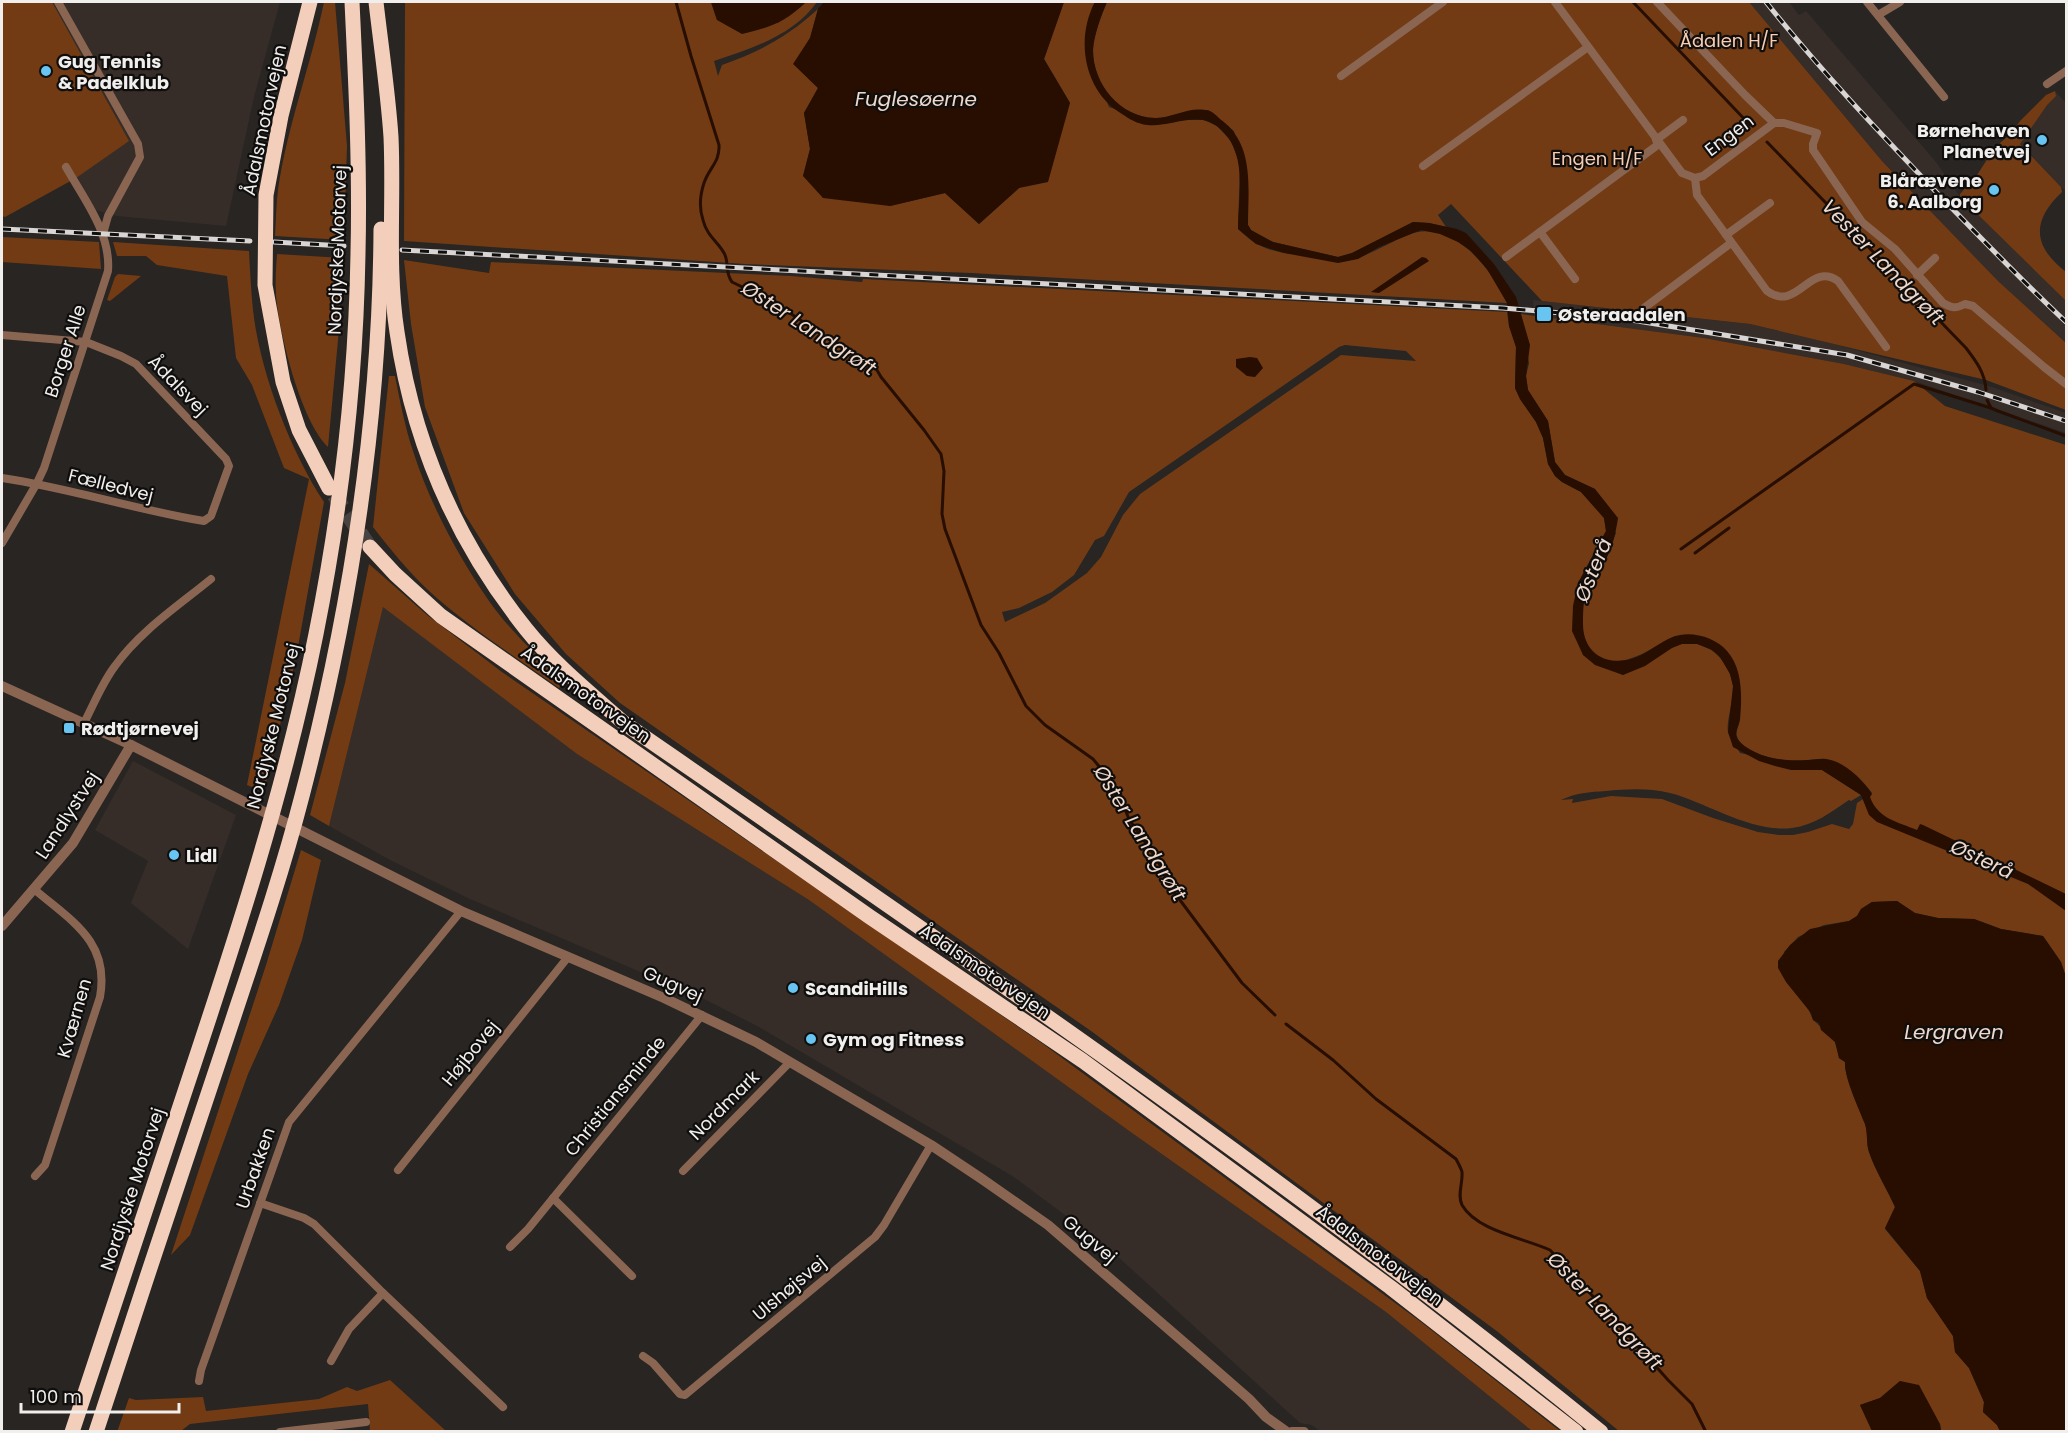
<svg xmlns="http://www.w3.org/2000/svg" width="2068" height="1433" font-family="Poppins,sans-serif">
<rect width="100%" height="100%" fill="#282523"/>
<g fill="#362d28">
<polygon points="52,2 280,2 254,97 226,226 117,216 95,210 76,178"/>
<polygon points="1749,2 1789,2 1799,15 1806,11 1936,162 1960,197 2066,301 2066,343 1998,281 1882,161"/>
<polygon points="2055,91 2066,103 2066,192 2014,137 2045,98"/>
<polygon points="1533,300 1749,324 1830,343 1992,387 2066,413 2066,433 1914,381 1844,364 1704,338 1534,316"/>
<polygon points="383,606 577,754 809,900 1132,1133 1386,1312 1532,1431 1321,1432 1312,1425 1300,1423 1105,1245 1014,1177 759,1027 706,1000 470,899 392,861 329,826"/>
<polygon points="133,761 236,815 188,949 131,903 148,861 95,830"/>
</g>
<g fill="#723b14" fill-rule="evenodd">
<polygon points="2,2 52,2 129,141 76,178 5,217 2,216"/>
<path d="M324 2H335L347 146 344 240 275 236C276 220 276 205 278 190 287 126 311 65 324 2Z"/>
<path d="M405 2H711L717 20 798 9 806 2H817C794 35 751 49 714 61L718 76 722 65C761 51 787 37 818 9L810 38 794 64 818 88 804 113 810 149 803 176 890 206 945 193 979 224 1019 188 1070 103 1044 59 1064 2H1095L1092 8 1085 44 1109 107 1162 124 1184 120H1204L1217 126 1231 141 1240 164 1238 229C1244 234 1250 240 1257 244 1277 255 1301 255 1324 256 1334 257 1346 260 1357 258 1365 257 1395 240 1407 235 1452 217 1491 268 1507 303L971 273 745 264 404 241Z"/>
<path d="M1107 2H1749L1882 161 1998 281 2066 343V410L1986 380 1750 324 1542 301 1451 204 1438 215 1446 227 1429 223 1413 222 1352 253 1338 257 1273 242 1257 234 1251 230 1248 225V187L1234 131 1208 110C1191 112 1174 117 1157 118 1121 119 1093 85 1093 51 1093 35 1101 16 1107 2Z"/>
<path d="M2055 91 2056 96 2047 105 2020 144 2061 187 2062 192C2030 222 2034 247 2066 272V301L1960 197V194L1977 175 1988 158 2001 142 2011 134 2020 121 2046 95Z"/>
<polygon points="2,237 99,242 101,269 2,262"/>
<path d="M113 242 249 251C250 270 251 290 253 310 260 372 290 450 324 502L296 658 264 792 247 785 309 479 284 468 252 385 236 358 227 276 157 265 146 256H117Z"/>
<path d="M277 254 343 258 338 340 328 447C301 422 279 333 276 295 275 282 276 267 277 254Z"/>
<path d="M404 260 489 273 491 262 791 276 862 282 863 279 1507 312 1509 326 1516 347 1515 388 1520 399 1536 422 1543 438 1548 464 1555 476 1562 482 1581 492 1604 518 1606 531 1578 583 1583 655 1623 675C1640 666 1663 649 1681 644 1707 638 1730 661 1733 686 1734 700 1726 721 1728 732 1730 739 1737 747 1740 753L1822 770 1861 795 1851 801 1849 800C1831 812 1815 825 1792 828 1751 833 1708 803 1670 793 1649 788 1627 789 1606 791 1590 792 1575 793 1561 800L1573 799 1572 803 1611 796 1662 799 1713 818 1758 832 1779 835H1793L1808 832 1832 824 1849 829 1853 824 1857 803 1872 793C1861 778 1847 766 1829 760 1820 757 1807 761 1797 761 1782 761 1742 755 1737 736 1735 731 1740 725 1739 719 1738 696 1731 673 1727 651L1675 636C1657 645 1640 658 1620 661 1581 666 1576 618 1587 591 1593 579 1602 567 1608 555 1611 548 1613 540 1616 533L1595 489 1565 475 1555 462 1548 421 1528 390 1526 376 1529 363 1521 314 1704 338 1844 364 1914 381 1945 406 2066 445V977L2061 962 2043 936 2001 929 1974 919 1938 918 1915 913 1897 901 1872 902 1861 909 1857 916 1849 921 1824 925 1798 937 1784 952 1813 1020C1815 1021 1834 1040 1835 1042 1837 1047 1838 1053 1839 1058L1845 1062C1844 1077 1859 1108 1865 1124 1868 1133 1866 1143 1869 1152 1875 1170 1887 1189 1895 1207L1885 1229 1920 1271 1927 1298 1953 1336 1955 1352 1969 1368 1984 1402 1983 1412 1997 1425 2000 1431H1941L1940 1424 1900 1381 1880 1398 1860 1405 1872 1431H1619L1498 1332 1091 1031 620 703 566 654 515 594 464 513 425 407 411 324ZM1345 345 1406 351 1416 361 1341 355 1140 494 1123 515 1101 557 1087 573 1045 603 1005 622 1002 612 1019 608 1052 592 1074 575 1095 540 1104 536 1129 492 1339 347Z"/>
<polygon points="118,274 141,276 110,301 107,300 115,277"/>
<path d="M389 376H395C400 401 405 427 413 451 430 504 458 556 489 601 510 631 538 656 563 682L559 688C516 657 467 626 428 590 408 571 390 549 373 527Z"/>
<polygon points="369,564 427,615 502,672 1043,1044 1421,1322 1560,1431 1532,1431 1386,1312 1132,1133 809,900 577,754 383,607 329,826 310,815 345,683"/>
<polygon points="301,850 321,860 302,940 279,1005 248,1074 190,1235 171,1255 266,965"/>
<polygon points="390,1380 446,1431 370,1431 368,1404 190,1424 181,1431 117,1432 129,1398 136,1400 203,1397 206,1411 319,1399 347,1387 357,1391"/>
</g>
<g fill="#270e01">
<path d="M711 2H806C784 23 771 27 742 34L717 20Z"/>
<polygon points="824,2 1064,2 1044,59 1070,103 1048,182 1019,188 979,224 945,193 890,206 823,198 803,176 810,149 804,113 818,88 793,64 810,38 818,9"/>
<path d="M1095 2H1107C1101 16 1094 35 1093 50 1093 84 1120 117 1155 118 1172 118 1188 107 1205 110 1211 110 1216 115 1220 119 1255 144 1248 187 1248 225L1251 230 1273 242 1338 257 1352 253 1413 222 1429 223 1457 229 1466 233 1494 264 1516 297 1530 345 1526 376 1528 390 1548 421 1555 462 1565 475 1595 489 1618 518C1616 531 1613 545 1607 557 1600 569 1591 580 1586 593 1583 603 1583 614 1583 624 1583 655 1609 668 1637 657 1649 652 1660 642 1673 637 1690 630 1715 637 1727 651 1743 669 1742 697 1740 720 1739 726 1734 732 1737 738 1740 744 1749 749 1755 752 1771 760 1789 761 1808 760 1813 760 1820 758 1826 759 1844 761 1862 779 1872 794L1870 797C1878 819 1898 822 1917 830L1920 824 1923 825 2066 894V911L2028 884 1877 822 1869 815 1861 795 1822 770H1791L1775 766 1759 761 1733 747 1728 732 1733 686 1730 674 1720 657 1712 650 1697 644H1682L1672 648 1645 666 1623 675 1595 665 1583 655 1572 631 1573 606 1578 583 1606 531 1604 518 1581 492 1562 482 1555 476 1548 464 1543 438 1536 422 1520 399 1515 388 1516 347 1509 326 1507 303 1487 269 1471 251 1458 242 1440 234 1421 230 1379 247 1358 259 1338 263 1284 253 1256 244 1238 229C1238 195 1249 152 1218 127 1196 110 1170 128 1147 125 1138 124 1129 119 1122 114 1084 92 1075 39 1095 2Z"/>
<polygon points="1422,257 1426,258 1429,261 1379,293 1371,292"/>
<polygon points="1250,357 1257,358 1263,368 1255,377 1247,376 1236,367 1236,359"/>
<path d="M1897 901 1915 913 1938 918 1974 919 2001 929 2043 936 2061 962 2066 977V1431H2000L1997 1425 1983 1412 1984 1402 1969 1368 1955 1352 1953 1336 1927 1298 1920 1271 1885 1228 1895 1207C1887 1189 1875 1170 1869 1152 1866 1143 1868 1133 1865 1124 1859 1109 1844 1077 1845 1062L1839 1058 1835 1042 1821 1030 1819 1023 1813 1020 1811 1013 1786 982 1778 968V961L1790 945 1810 929 1849 921 1857 916 1861 909 1872 902Z"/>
<polygon points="1900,1381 1919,1385 1940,1424 1941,1431 1872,1431 1860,1405 1880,1398"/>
</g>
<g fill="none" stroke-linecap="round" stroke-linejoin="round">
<g stroke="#270e01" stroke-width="3">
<path d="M676 2 691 56 719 145C720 162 709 168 704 183 700 195 699 208 703 220 707 237 720 243 725 255 729 265 725 273 732 282L775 303 839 346 874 365 881 377 924 430 941 454 944 471 942 514 945 529 981 625 999 653 1026 706 1045 725 1093 759 1107 776 1118 793 1129 819 1158 861 1171 888 1242 983 1275 1015"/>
<polyline points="1633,2 1750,125"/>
<path d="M1767 142 1966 348C1976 361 1985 373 1986 390"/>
<polyline points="1987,400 1991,408 1998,411 2066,436"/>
<polyline points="1681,549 1914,384 1991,408"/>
<polyline points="1695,553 1729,528"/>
<path d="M1286 1024 1333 1060 1376 1099 1456 1159C1458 1163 1461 1168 1462 1172 1463 1183 1457 1195 1462 1205 1477 1231 1524 1238 1550 1250L1613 1318 1668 1380 1692 1404 1706 1432"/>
</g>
<polyline stroke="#464341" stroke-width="15" stroke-dasharray="15 8" stroke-linecap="butt" points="334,495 370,547"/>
<g stroke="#8a6652" stroke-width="8">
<polyline points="58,2 138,144 140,157 108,216 103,234"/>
<path d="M1555 2 1682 173 1695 178 1703 176 1774 123H1784L1817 133 1813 144V150L1862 222 1895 249 1943 303C1952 308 1955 309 1965 304L1973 306 2044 367 2066 384"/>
<polyline points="1657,2 1745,95 1774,123"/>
<polyline points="1867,2 1944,97"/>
<polyline points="1878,15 1900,2"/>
<polyline points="1341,76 1443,2"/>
<polyline points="2047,84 2066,71"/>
<polyline points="1656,140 1683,120"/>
<polyline points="1423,166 1588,47"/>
<path d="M1695 178 1697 195 1767 291C1798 313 1809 261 1838 281L1886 347"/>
<polyline points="1540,232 1575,279"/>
<polyline points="1726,235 1770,203"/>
<polyline points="1506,257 1659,144"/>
<polyline points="1917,275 1935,258"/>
<polyline points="1644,308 1731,243"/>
<path d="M2 335 86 342 121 356 136 364 226 459 229 466 211 516 204 521C136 510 70 488 2 478"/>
<path d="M2 543 37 483 44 468 108 271C111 233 84 199 66 167"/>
<path d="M84 723C94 704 102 683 115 666 140 631 178 606 211 579"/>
<path d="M34 889C71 921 110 941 100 997L45 1165 35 1176"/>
<polyline points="398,1170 568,957"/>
<polyline points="683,1171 790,1062"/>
<polyline points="553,1198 632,1276"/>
<polyline points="260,1203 304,1218 314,1224 383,1293 503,1407"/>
<polyline points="510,1247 528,1229 702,1015"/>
<polyline points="643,1356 653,1363 680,1394 685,1395 875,1237 884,1225 931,1145"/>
<polyline points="331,1361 349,1329 383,1293"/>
<polyline points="199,1381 201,1370 289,1122 461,911"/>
<polyline points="280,1432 366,1422"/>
</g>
<g stroke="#8a6652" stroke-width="10">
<polyline points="2,686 131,745 461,911 664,998 756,1042 931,1145 982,1179 1048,1225 1202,1358 1249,1399 1266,1417 1287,1432"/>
<polyline points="2,926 73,843 131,745"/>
<polyline points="1292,1432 1304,1432"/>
</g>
<g stroke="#f3cfbb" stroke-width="15">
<polyline points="310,2 281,116 266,195 265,285 283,382 299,430 329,488"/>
<path d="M376 2C381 46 388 92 391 137 394 202 387 268 397 332 413 443 456 541 526 629 554 664 590 693 624 723 955 951 1289 1178 1601 1432"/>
<polyline points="370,547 395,574 441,616 870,917 1083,1061 1390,1287 1576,1432"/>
<path d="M72 1432C110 1317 148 1202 186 1088 236 938 285 789 316 634 341 509 356 380 358 253 360 169 356 85 352 2"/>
<path d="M96 1432C138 1303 181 1175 224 1046 251 964 280 881 302 796 350 612 380 420 381 229"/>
</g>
<defs>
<g id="rail">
<path d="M1766 2C1820 70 1880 133 1940 196 1982 239 2022 281 2066 322"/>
<polyline points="2,229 250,241"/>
<polyline points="274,242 344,246"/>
<polyline points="402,250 1503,308 1619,318 1847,355 1978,392 2066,421"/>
</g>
</defs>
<use href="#rail" stroke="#d8d5d4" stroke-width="5"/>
<use href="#rail" stroke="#0f0e0d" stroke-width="3" stroke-dasharray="9" stroke-linecap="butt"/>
</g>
<g fill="#68c4f0" stroke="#0f0e0d" stroke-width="2">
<circle cx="46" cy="71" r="6"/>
<circle cx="2042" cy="140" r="6"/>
<circle cx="1994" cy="190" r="6"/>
<rect x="1536" y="306" width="16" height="16" rx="3"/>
<rect x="63" y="722" width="12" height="12" rx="3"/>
<circle cx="174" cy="855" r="6"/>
<circle cx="793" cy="988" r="6"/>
<circle cx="811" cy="1039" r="6"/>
</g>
<g text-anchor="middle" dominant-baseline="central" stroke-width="4.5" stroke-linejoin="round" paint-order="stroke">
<g font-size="18" fill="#f9cdb3" stroke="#0f0e0d">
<text x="1729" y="40">Ådalen H/F</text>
<text x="1597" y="158">Engen H/F</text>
</g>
<g font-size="18" font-weight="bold" fill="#f1efee" stroke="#0f0e0d" text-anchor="start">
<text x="58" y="61">Gug Tennis<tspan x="58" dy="21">&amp; Padelklub</tspan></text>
<text x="2030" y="130" text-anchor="end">Børnehaven<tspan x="2030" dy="21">Planetvej</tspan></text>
<text x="1982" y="180" text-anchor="end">Blårævene<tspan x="1982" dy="21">6. Aalborg</tspan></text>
<text x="1558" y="314">Østeraadalen</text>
<text x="81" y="728">Rødtjørnevej</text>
<text x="186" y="855">Lidl</text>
<text x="805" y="988">ScandiHills</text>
<text x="823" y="1039">Gym og Fitness</text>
</g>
<g font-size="18" fill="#f1efee" stroke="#0f0e0d">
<text transform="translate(264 120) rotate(-78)">Ådalsmotorvejen</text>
<text transform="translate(1729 135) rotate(-37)">Engen</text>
<text transform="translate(337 250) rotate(-88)">Nordjyske Motorvej</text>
<text transform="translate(65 351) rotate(-72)">Borger Alle</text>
<text transform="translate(178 385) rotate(46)">Ådalsvej</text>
<text transform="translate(111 485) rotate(14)">Fælledvej</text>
<text transform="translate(586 694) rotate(35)">Ådalsmotorvejen</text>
<text transform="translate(273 726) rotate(-76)">Nordjyske Motorvej</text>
<text transform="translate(67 815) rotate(-57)">Landlystvej</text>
<text transform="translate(985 971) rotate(34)">Ådalsmotorvejen</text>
<text transform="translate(673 984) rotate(24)">Gugvej</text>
<text transform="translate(74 1018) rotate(-74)">Kværnen</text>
<text transform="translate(470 1053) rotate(-51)">Højbovej</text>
<text transform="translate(615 1096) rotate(-51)">Christiansminde</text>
<text transform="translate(724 1105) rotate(-45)">Nordmark</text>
<text transform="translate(255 1168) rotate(-71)">Urbakken</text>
<text transform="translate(132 1189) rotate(-72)">Nordjyske Motorvej</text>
<text transform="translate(1090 1239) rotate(40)">Gugvej</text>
<text transform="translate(1380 1255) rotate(37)">Ådalsmotorvejen</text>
<text transform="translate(789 1288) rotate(-40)">Ulshøjsvej</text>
</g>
<g font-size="20" font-style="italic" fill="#efd8cc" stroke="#0f0e0d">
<text x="916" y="99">Fuglesøerne</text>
<text transform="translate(1883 262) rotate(46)">Vester Landgrøft</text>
<text transform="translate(809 328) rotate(33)">Øster Landgrøft</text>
<text transform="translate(1593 570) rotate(-68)">Østerå</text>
<text transform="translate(1140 833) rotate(58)">Øster Landgrøft</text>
<text transform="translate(1982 859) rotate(25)">Østerå</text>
<text x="1954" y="1032">Lergraven</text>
<text transform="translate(1605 1311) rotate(46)">Øster Landgrøft</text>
</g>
</g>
<rect width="2068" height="1433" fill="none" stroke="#f1efee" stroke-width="6"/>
<path d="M21 1403v9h158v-9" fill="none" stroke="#f1efee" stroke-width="3"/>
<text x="30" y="1403" font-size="18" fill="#f1efee" stroke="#0f0e0d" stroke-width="4.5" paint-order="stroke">100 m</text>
</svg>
